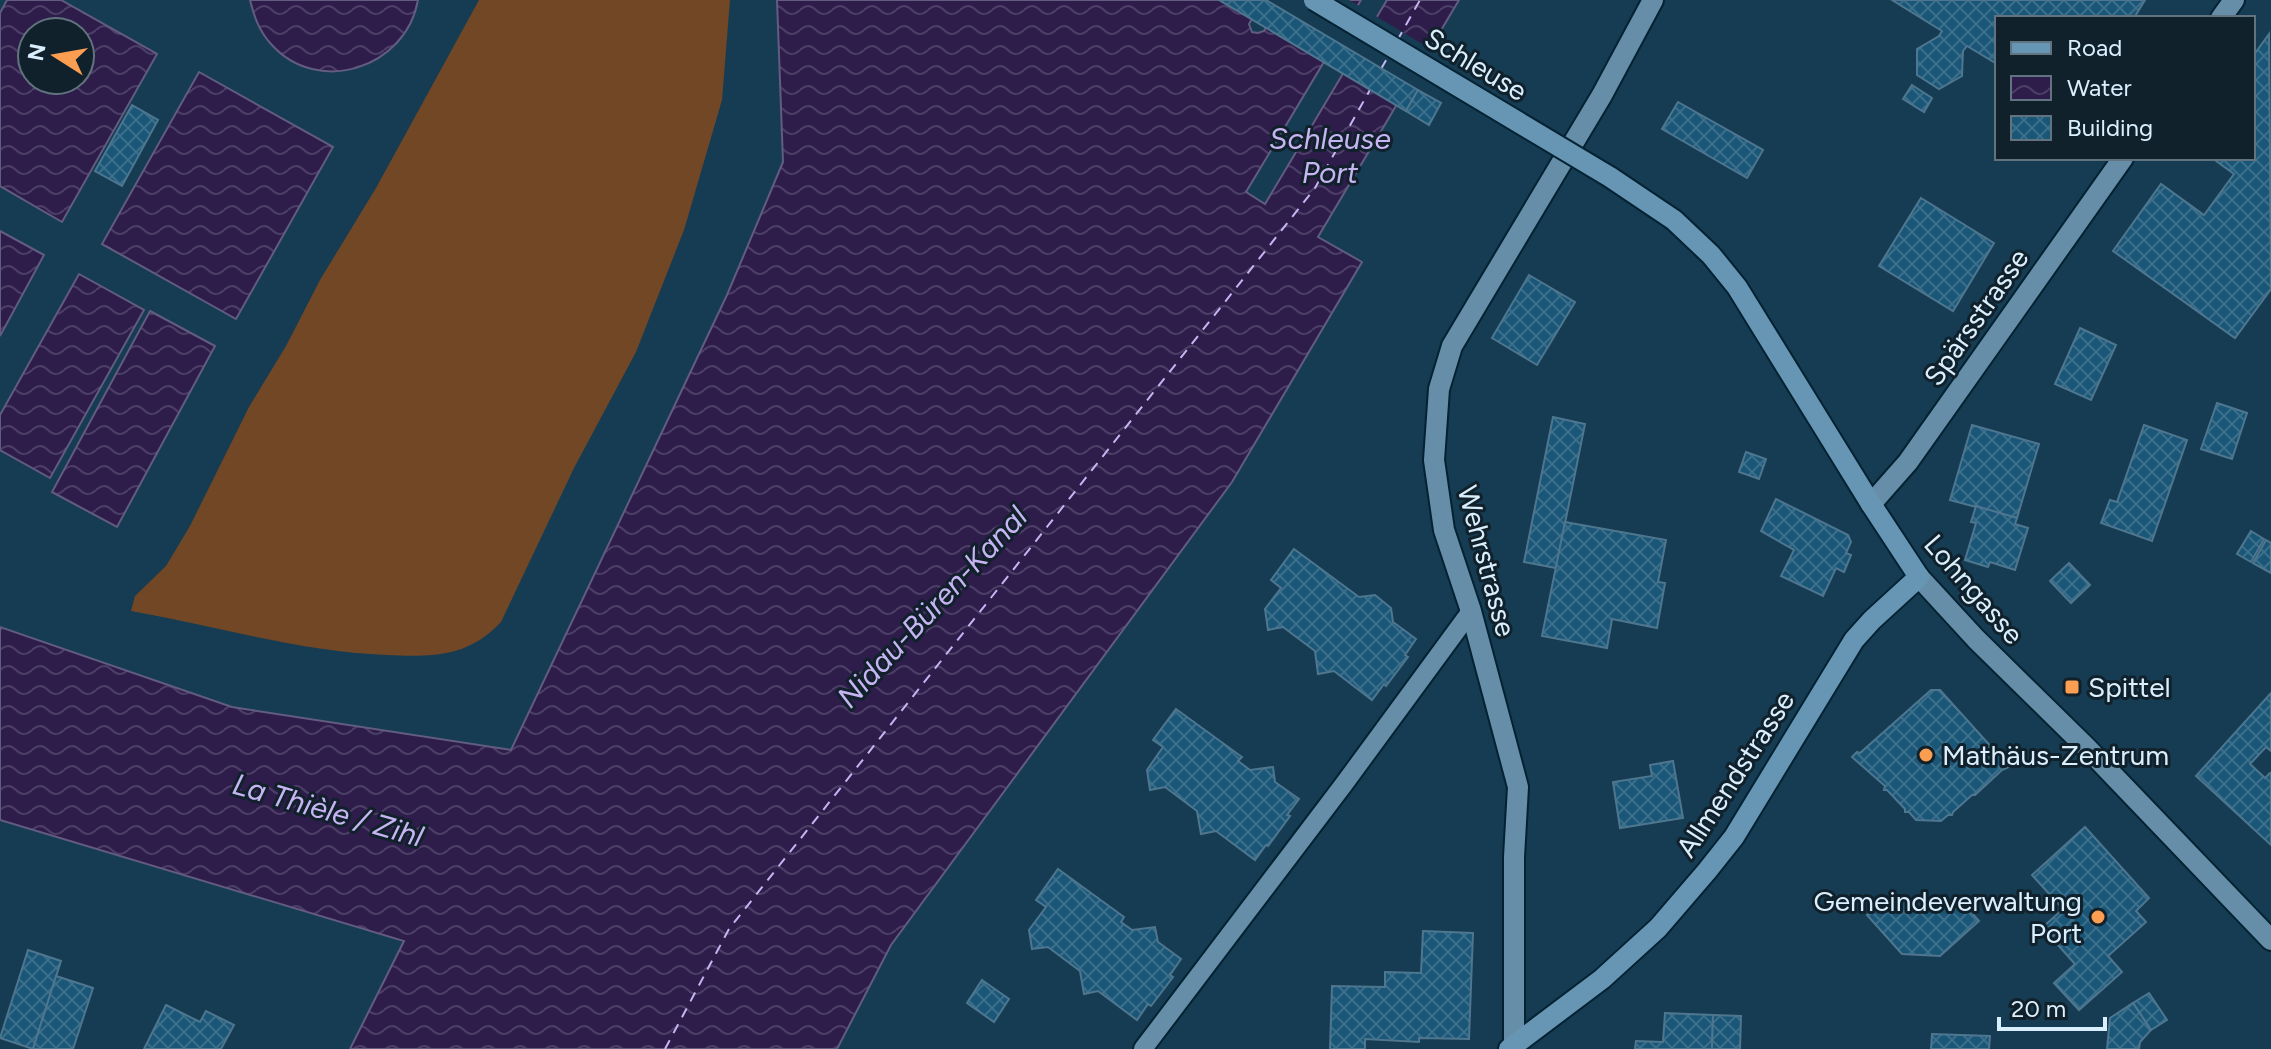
<svg xmlns="http://www.w3.org/2000/svg" width="2271" height="1049" font-family="Figtree,sans-serif">
<defs>
<pattern id="water-waves" width="16" height="10" patternUnits="userSpaceOnUse" patternTransform="scale(2)"><rect width="16" height="10" fill="#2e1d4b"/><path d="M0 5q4-4 8 0t8 0" fill="none" stroke="#4c3e66"/></pattern>
<pattern id="building-cross-hatch" width="8" height="8" patternUnits="userSpaceOnUse" patternTransform="scale(2)"><rect width="8" height="8" fill="#1a5677"/><path d="M0 0l8 8M0 8l8-8" fill="none" stroke="#3b6f8b"/></pattern>
</defs>
<rect width="100%" height="100%" fill="#153c52"/>
<path fill="#714725" d="M479 0H730L722 100 684 230 636 352 574 468 501 622C488 636 473 646 455 651 434 657 408 656 387 655 299 652 217 626 131 611L135 596 166 566 190 526 249 407 286 346 320 280 376 188Z"/>
<g fill="url(#water-waves)" stroke="#625c80" stroke-width="2" fill-rule="evenodd">
<path d="M7 0H61L157 54 62 222 0 186V13ZM32 32H80V80H32Z"/>
<path d="M250 0H418C406 68 318 97 271 44 259 31 254 16 250 0Z"/>
<polygon points="777,0 1262,0 1249,24 1252,32 1258,33 1264,31 1282,0 1361,0 1246,192 1265,204 1387,0 1459,0 1318,237 1362,262 1232,482 891,945 837,1049 350,1049 404,941 0,820 0,627 232,707 511,750 727,295 783,162"/>
<polygon points="199,72 333,147 236,319 102,244"/>
<polygon points="0,231 44,255 0,336"/>
<polygon points="79,274 144,310 50,478 0,450 0,415"/>
<polygon points="150,311 215,346 117,527 52,492"/>
</g>
<g fill="#153c52">
<polygon points="1278,0 1349,0 1361,7 1339,43 1275,5"/>
<polygon points="1374,15 1434,51 1412,87 1352,51"/>
</g>
<g fill="none" stroke-linecap="round" stroke-linejoin="round">
<g stroke="#c7b5f3" stroke-width="2" stroke-dasharray="10 8" stroke-linecap="butt">
<polyline points="1397,41 1420,0"/>
<polyline points="1381,69 1388,57"/>
<polyline points="665,1049 729,929 1315,188 1371,88"/>
</g>
</g>
<g fill="url(#building-cross-hatch)" stroke="#4f768f" stroke-width="2">
<polygon points="1219,0 1266,0 1418,90 1406,111"/>
<polygon points="1892,0 2145,0 2134,18 1997,18 1997,64 1967,46 1963,51 1962,76 1939,89 1917,75 1917,49 1939,36 1942,31"/>
<polygon points="2269,34 2271,289 2235,338 2113,251 2161,184 2204,215 2234,174 2212,158 2253,158 2253,56"/>
<polygon points="1912,85 1932,98 1924,112 1903,99"/>
<polygon points="1418,90 1441,103 1429,125 1406,111"/>
<polygon points="1678,102 1763,150 1747,178 1662,129"/>
<polygon points="132,105 158,120 122,186 95,171"/>
<polygon points="1921,198 1994,243 1953,311 1879,266"/>
<polygon points="1529,275 1575,302 1537,365 1492,338"/>
<polygon points="2080,328 2116,345 2091,400 2055,384"/>
<polygon points="2217,403 2247,413 2232,459 2201,449"/>
<polygon points="1553,417 1585,424 1556,568 1524,562"/>
<polygon points="1972,425 2039,444 2017,518 1950,500"/>
<polygon points="2144,425 2187,440 2152,541 2101,523 2110,500 2117,502"/>
<polygon points="1746,452 1766,459 1759,479 1739,472"/>
<polygon points="1776,499 1848,535 1851,542 1846,553 1851,555 1844,572 1836,568 1823,596 1781,576 1794,550 1761,531"/>
<polygon points="1976,506 2017,518 2015,524 2028,528 2015,570 1990,562 1988,567 1965,560 1976,523 1971,522"/>
<polygon points="1565,522 1666,540 1658,582 1665,583 1657,628 1612,619 1607,648 1542,636"/>
<polygon points="2251,531 2264,539 2251,562 2237,554"/>
<polygon points="2266,540 2271,543 2271,573 2253,563"/>
<polygon points="1294,549 1359,597 1375,595 1391,608 1393,622 1416,639 1405,655 1408,657 1386,686 1384,684 1372,700 1334,671 1318,674 1315,651 1283,627 1268,630 1265,609 1281,588 1271,580"/>
<polygon points="2069,563 2090,585 2071,603 2050,581"/>
<polygon points="1931,690 1940,690 2003,760 2011,766 2002,770 1975,795 1972,795 1953,812 1952,815 1948,815 1941,821 1916,820 1909,812 1905,812 1905,809 1887,790 1884,790 1885,786 1852,757 1857,752 1860,753"/>
<polygon points="2271,693 2271,751 2266,747 2250,764 2265,778 2270,773 2271,774 2271,845 2196,776"/>
<polygon points="1176,709 1242,757 1238,761 1250,770 1273,767 1275,782 1299,799 1287,815 1290,816 1268,846 1266,845 1255,860 1216,831 1201,834 1197,811 1165,787 1150,790 1147,770 1163,747 1153,740"/>
<polygon points="1673,761 1683,818 1620,828 1613,782 1652,776 1650,765"/>
<polygon points="2085,827 2149,898 2136,911 2146,922 2108,956 2122,972 2079,1010 2054,983 2075,964 2058,945 2068,936 2061,929 2053,936 2044,926 2063,909 2032,875"/>
<polygon points="1058,869 1124,917 1121,922 1132,930 1155,927 1158,942 1181,959 1170,975 1173,977 1151,1006 1148,1004 1137,1020 1098,991 1084,994 1080,971 1048,947 1032,949 1029,930 1046,907 1036,900"/>
<polygon points="1886,897 1894,907 1904,897 1913,907 1934,908 1944,899 1952,910 1962,902 1979,921 1940,956 1902,954 1867,915"/>
<polygon points="1423,931 1473,933 1469,1039 1419,1038 1419,1042 1365,1039 1365,1049 1330,1049 1332,986 1385,987 1385,972 1421,973"/>
<polygon points="28,950 61,961 33,1049 0,1038"/>
<polygon points="56,976 93,988 73,1049 33,1049"/>
<polygon points="982,980 1009,999 994,1022 967,1003"/>
<polygon points="2149,993 2167,1020 2151,1030 2133,1003"/>
<polygon points="2133,1003 2151,1030 2140,1042 2139,1049 2107,1049 2110,1018"/>
<polygon points="166,1005 200,1022 206,1011 234,1025 221,1049 144,1049"/>
<polygon points="1665,1013 1713,1015 1712,1049 1635,1049 1636,1041 1663,1042"/>
<polygon points="1713,1015 1741,1016 1740,1049 1712,1049"/>
<polygon points="1932,1034 1990,1036 1989,1049 1931,1049"/>
</g>
<g fill="none" stroke-linecap="round" stroke-linejoin="round">
<defs>
<polyline id="service" points="1143,1049 1344,784 1471,611"/>
<g id="minor">
<polyline points="2221,18 2234,0"/>
<polyline points="1871,504 1908,462 2123,158"/>
<polyline points="1919,577 1976,639 2087,748 2271,940"/>
<polyline points="1514,1049 1514,857 1518,787 1471,611 1444,530 1434,460 1439,389 1452,346 1602,95 1653,0"/>
</g>
<polyline id="secondary" points="1509,1049 1602,979 1658,928 1707,871 1734,837 1854,640 1872,620 1919,577 1871,504 1737,287 1711,255 1674,220 1610,177"/>
</defs>
<use href="#service" stroke="#042232" stroke-width="22"/>
<use href="#minor" stroke="#042232" stroke-width="24"/>
<use href="#secondary" stroke="#042232" stroke-width="24"/>
<use href="#service" stroke="#668ea8" stroke-width="18"/>
<use href="#minor" stroke="#668ea8" stroke-width="20"/>
<use href="#secondary" stroke="#6796b5" stroke-width="20"/>
<defs>
<polyline id="secondary-bridge" points="1314,0 1610,177"/>
</defs>
<use href="#secondary-bridge" stroke="#042232" stroke-width="24" stroke-linecap="butt"/>
<use href="#secondary-bridge" stroke="#6796b5" stroke-width="20"/>
</g>
<g fill="#fb9e51" stroke="#11212b" stroke-width="3">
<rect x="2064" y="679" width="16" height="16" rx="4"/>
<circle cx="1926" cy="755" r="8"/>
<circle cx="2098" cy="917" r="8"/>
</g>
<g text-anchor="middle" dominant-baseline="central" stroke-width="6" stroke-linejoin="round" paint-order="stroke">
<g font-size="28" fill="#daeffd" stroke="#11212b">
<text transform="translate(1476 64) rotate(31)">Schleuse</text>
<text transform="translate(1976 317) rotate(-55)">Spärsstrasse</text>
<text transform="translate(1487 561) rotate(75)">Wehrstrasse</text>
<text transform="translate(1974 589) rotate(49)">Lohngasse</text>
<text transform="translate(1735 774) rotate(-57)">Allmendstrasse</text>
</g>
<g font-size="28" fill="#daeffd" stroke="#11212b" text-anchor="start">
<text x="2088" y="687">Spittel</text>
<text x="1942" y="755">Mathäus-Zentrum</text>
<text x="2082" y="901" text-anchor="end">Gemeindeverwaltung<tspan x="2082" dy="32">Port</tspan></text>
</g>
<g font-size="30" font-style="italic" fill="#c7b5f3" stroke="#11212b">
<text x="1330" y="138">Schleuse<tspan x="1330" dy="34">Port</tspan></text>
<text transform="translate(932 607) rotate(-47)">Nidau-Büren-Kanal</text>
<text transform="translate(328 810) rotate(16)">La Thièle / Zihl</text>
</g>
</g>
<rect x="1995" y="16" width="260" height="144" fill="#11212b" stroke="#61737f" stroke-width="2"/>
<rect x="2011" y="42" width="40" height="12" fill="#6796b5" stroke="#61737f" stroke-width="2"/>
<text x="2067" y="56" font-size="24" fill="#daeffd">Road</text>
<rect x="2011" y="76" width="40" height="24" fill="url(#water-waves)" stroke="#61737f" stroke-width="2"/>
<text x="2067" y="96" font-size="24" fill="#daeffd">Water</text>
<rect x="2011" y="116" width="40" height="24" fill="url(#building-cross-hatch)" stroke="#61737f" stroke-width="2"/>
<text x="2067" y="136" font-size="24" fill="#daeffd">Building</text>
<g transform="translate(56 56) rotate(281)"><circle r="38" fill="#11212b" stroke="#61737f" stroke-width="2"/>
<path d="M0-6L14 30L0 20L-14 30Z" fill="#fb9e51"/>
<text y="-12" font-size="22" font-weight="bold" text-anchor="middle" fill="#daeffd">N</text>
</g>
<path d="M1999 1017v12h106v-12" fill="none" stroke="#daeffd" stroke-width="4"/>
<text x="2011" y="1017" font-size="24" fill="#daeffd" stroke="#11212b" stroke-width="6" paint-order="stroke">20 m</text>
</svg>
